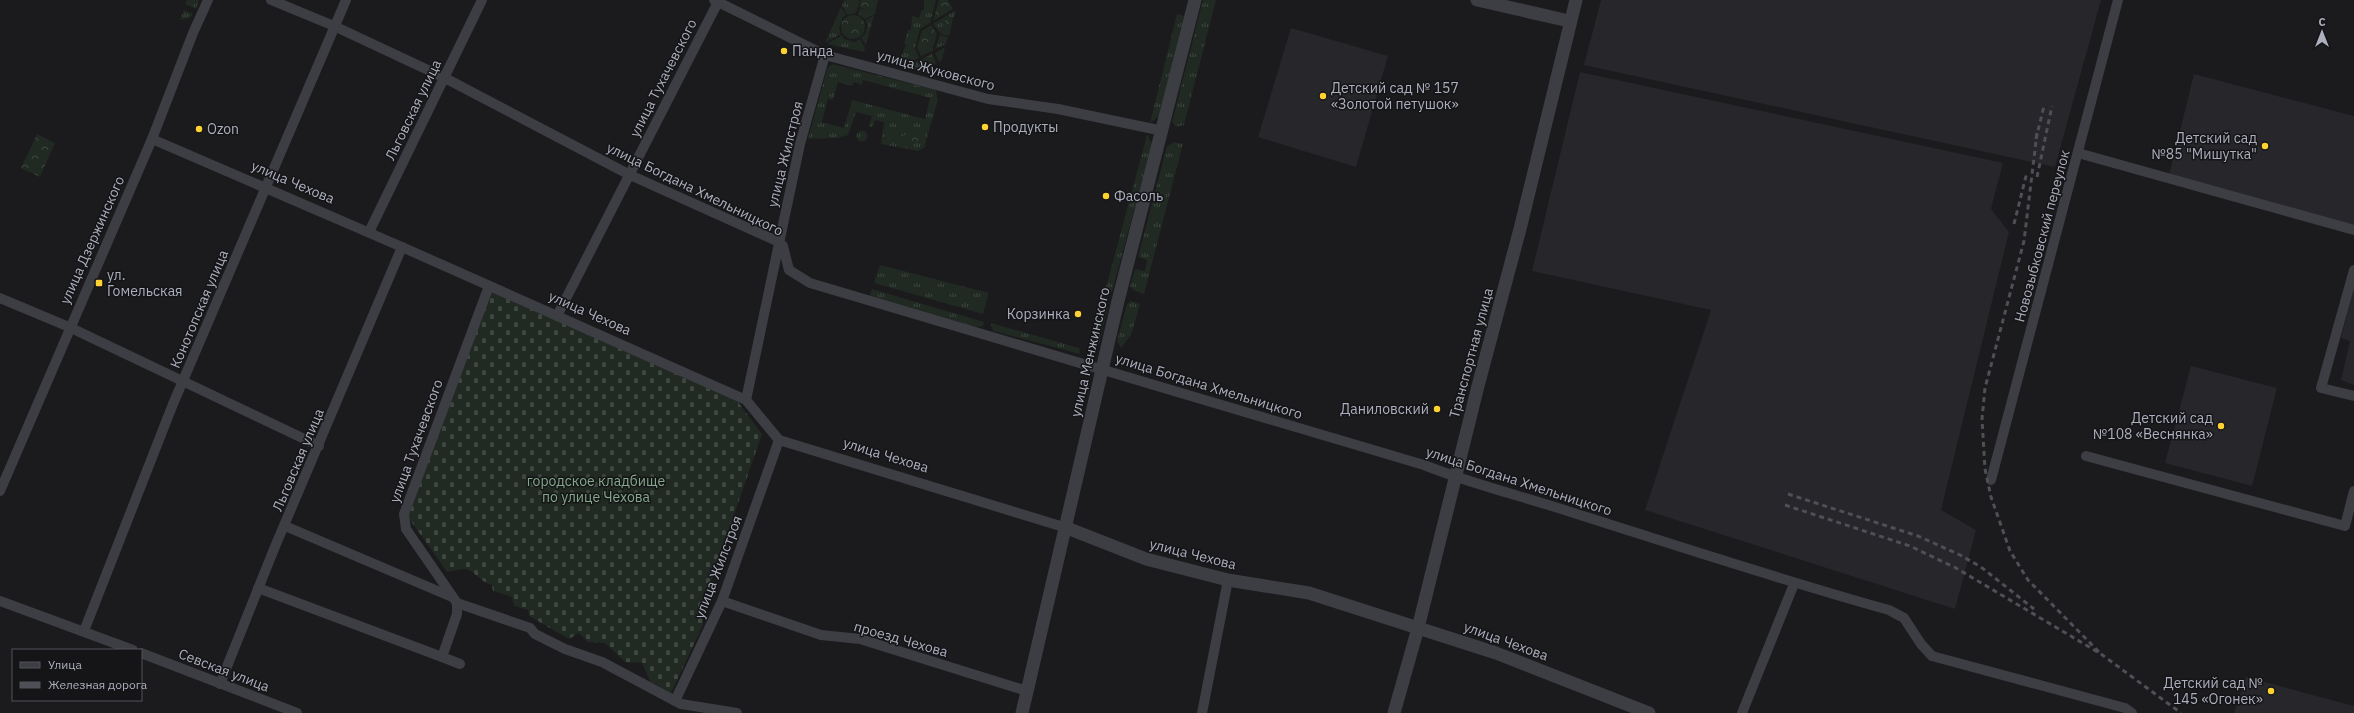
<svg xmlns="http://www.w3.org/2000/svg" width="2354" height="713" font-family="'IBM Plex Sans',sans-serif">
<defs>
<pattern id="grass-tufts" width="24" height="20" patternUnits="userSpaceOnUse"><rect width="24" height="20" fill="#202922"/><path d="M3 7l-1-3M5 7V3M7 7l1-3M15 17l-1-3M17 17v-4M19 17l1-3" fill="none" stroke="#3e4640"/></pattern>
<pattern id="forest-crowns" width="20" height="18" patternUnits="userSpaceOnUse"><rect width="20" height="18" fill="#202922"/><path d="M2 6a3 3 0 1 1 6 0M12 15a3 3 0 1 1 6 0" fill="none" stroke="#3e4640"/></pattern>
<pattern id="cemetery-stones" width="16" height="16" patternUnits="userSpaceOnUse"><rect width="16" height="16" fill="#202922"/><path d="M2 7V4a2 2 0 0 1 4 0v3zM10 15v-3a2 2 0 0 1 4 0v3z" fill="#3e4640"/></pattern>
</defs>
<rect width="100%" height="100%" fill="#1b1a1d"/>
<g fill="#27262a">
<polygon points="1601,0 2101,0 2055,167 1584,65"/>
<polygon points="1291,28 1388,56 1356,167 1258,137"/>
<polygon points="1580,72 2003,163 1991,209 2009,232 1941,510 1976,530 1955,609 1645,510 1711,310 1532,271"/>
<polygon points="2194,74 2354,116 2354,226 2169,175"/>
<polygon points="2354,288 2354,385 2341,380 2350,341 2341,338"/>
<polygon points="2191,366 2277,388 2252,486 2165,463"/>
<polygon points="2246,677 2354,706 2354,713 2234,713"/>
</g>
<g fill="url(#grass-tufts)" fill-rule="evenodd">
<polygon points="187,0 199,0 196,9 185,4"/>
<polygon points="844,0 860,0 856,13 847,15 842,5"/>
<polygon points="873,0 878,0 875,14 865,19 858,14 860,8 870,11"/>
<polygon points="924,0 936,0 930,23 920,29 915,48 919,58 902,65 900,59 906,45 904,44 908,30 911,30 912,16 919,18 922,10 924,10"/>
<polygon points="1203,0 1216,0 1184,125 1176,127 1172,122"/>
<polygon points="841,7 846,15 843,17 839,28 841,34 825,43"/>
<polygon points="184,10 193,14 190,18 180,20"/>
<polygon points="954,11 956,12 953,19 946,17 941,34 933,24"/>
<polygon points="1177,14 1184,16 1159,116 1150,123"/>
<polygon points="874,15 866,45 861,38 865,34 868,25 865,21"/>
<polygon points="842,35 844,39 855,42 860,39 865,48 864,52 827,44"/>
<polygon points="940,35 948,37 946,44 935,49"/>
<polygon points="945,47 942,60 939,62 935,53"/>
<polygon points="932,54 936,63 933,65 930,74 905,67"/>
<path d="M832 64 936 90 938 100 924 148 918 151 881 144 884 122 875 120 873 127 869 126 872 116 856 112 848 135 838 138 808 139 827 69ZM863 80 930 98 925 119 852 100 844 128 822 122 828 99 833 100 838 82 852 86 854 82 862 85Z"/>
<circle cx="862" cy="136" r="5.5"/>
<polygon points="1147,135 1152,143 1112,292 1105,291"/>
<polygon points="1174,142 1183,144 1144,294 1133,290 1130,286 1135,269 1145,271 1147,260 1138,257 1167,146"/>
<polygon points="880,265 989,293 983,314 874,283"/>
<polygon points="872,289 984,322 983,326 976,327 869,297"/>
<polygon points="1131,301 1140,304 1131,335 1121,348 1117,341 1127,304"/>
<polygon points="1103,306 1108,307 1099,344 1093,343"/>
<polygon points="991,323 1079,348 1080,354 993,331"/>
</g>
<g fill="url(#forest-crowns)">
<polygon points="861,0 873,0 870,11 859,7"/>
<polygon points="939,0 948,0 953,9 933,21"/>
<circle cx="853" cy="27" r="12"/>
<polygon points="946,17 953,19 949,36 941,34"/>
<polygon points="931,25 937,34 932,51 921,56 917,47 922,31"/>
<polygon points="915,129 921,139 906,148 900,138"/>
<polygon points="37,134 55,143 40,177 21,168"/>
</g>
<path fill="url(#cemetery-stones)" d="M491 290 738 402 762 434 703 604V625L671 693 650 681 642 663 625 662 605 643 588 642 579 633 569 639 529 616 528 610 514 606 512 597 493 591 492 585C480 582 475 571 466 569 460 569 453 571 447 572L408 517Z"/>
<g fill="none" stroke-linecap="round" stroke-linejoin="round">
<g stroke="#3d3d44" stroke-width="10">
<path d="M271 0 334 26 445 78 630 175 779 242 783 246 789 270 810 283 1424 465C1474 485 1526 497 1577 514 1681 547 1784 581 1889 610L1904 618 1921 644 1932 656 2125 708 2132 713"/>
<polyline points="714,0 825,55 988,99 1058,109 1163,131"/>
<polyline points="152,139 402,247 746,400 779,440 1067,528"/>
<polyline points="2078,153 2354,230"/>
<polyline points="369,232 482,0"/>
<polyline points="2354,270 2321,388 2354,396"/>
<polyline points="0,298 69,327 319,446"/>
<polyline points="557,316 718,2"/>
<polyline points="746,400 800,144 825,55"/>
<polyline points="2086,456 2345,526 2354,491"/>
<polyline points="1991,480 2118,0"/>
<polyline points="0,491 152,139 193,33 208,0"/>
<polyline points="285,526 452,597"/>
<polyline points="258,588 442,657"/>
<polyline points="0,601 133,650"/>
<polyline points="722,601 821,635 860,639 1027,691"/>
<polyline points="457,603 530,628 535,634 565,649 602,662 681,704 737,713"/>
<polyline points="84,631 173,404 346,0"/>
<polyline points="141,653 297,713"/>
<polyline points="460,664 442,657 457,614 457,603 406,529 404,514 489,286"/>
<polyline points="220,684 274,549 402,247"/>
<polyline points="675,701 722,601 779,440"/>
<polyline points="1202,713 1228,580"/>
<polyline points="1742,713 1794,584"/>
</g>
<g stroke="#3d3d44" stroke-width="13">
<polyline points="1477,0 1569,21"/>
<polyline points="1067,528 1146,559 1228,580 1309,593 1496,653 1649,713"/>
<polyline points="1022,713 1118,301 1195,0"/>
<polyline points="1394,713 1418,628 1478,386 1520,229 1576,0"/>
</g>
<g stroke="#4e4f57" stroke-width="3" stroke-dasharray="5 4" stroke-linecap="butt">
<polyline points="2037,133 2024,241 1985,388 1982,419 1985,469 1991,497 2010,551 2028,580 2101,654"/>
<polyline points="2036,139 2044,106"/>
<polyline points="2037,177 2052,106"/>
<polyline points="2014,224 2027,172"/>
<polyline points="1788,494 1918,536 1960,555 1981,567 2034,609"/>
<polyline points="1785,505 1910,546 1956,568 2101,654 2181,713"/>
</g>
</g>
<g fill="#fed231" stroke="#151518" stroke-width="1.5">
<circle cx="784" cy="51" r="4"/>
<circle cx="1323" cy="96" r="4"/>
<circle cx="985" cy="127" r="4"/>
<circle cx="199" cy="129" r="4"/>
<circle cx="2265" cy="146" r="4"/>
<circle cx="1106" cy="196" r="4"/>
<rect x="95" y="279" width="8" height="8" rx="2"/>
<circle cx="1078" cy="314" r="4"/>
<circle cx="1437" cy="409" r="4"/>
<circle cx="2221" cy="426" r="4"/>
<circle cx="2271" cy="691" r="4"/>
</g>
<g text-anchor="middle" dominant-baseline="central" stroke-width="3" stroke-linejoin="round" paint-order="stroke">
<g font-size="14" fill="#acafbd" stroke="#151518" text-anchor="start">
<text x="792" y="51">Панда</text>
<text x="1331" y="88">Детский сад № 157<tspan x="1331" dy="16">«Золотой петушок»</tspan></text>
<text x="993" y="127">Продукты</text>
<text x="207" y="129">Ozon</text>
<text x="2257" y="138" text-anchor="end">Детский сад<tspan x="2257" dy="16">№85 "Мишутка"</tspan></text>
<text x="1114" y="196">Фасоль</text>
<text x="107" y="275">ул.<tspan x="107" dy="16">Гомельская</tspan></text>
<text x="1070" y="314" text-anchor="end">Корзинка</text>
<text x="1429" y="409" text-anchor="end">Даниловский</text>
<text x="2213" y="418" text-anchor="end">Детский сад<tspan x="2213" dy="16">№108 «Веснянка»</tspan></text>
<text x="2263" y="683" text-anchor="end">Детский сад №<tspan x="2263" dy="16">145 «Огонек»</tspan></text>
</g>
<g font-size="14" fill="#acafbd" stroke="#151518">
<text transform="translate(936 70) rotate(15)">улица Жуковского</text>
<text transform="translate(663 78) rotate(-63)">улица Тухачевского</text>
<text transform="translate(413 110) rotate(-64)">Льговская улица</text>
<text transform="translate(785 154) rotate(-76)">улица Жилстроя</text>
<text transform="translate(293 182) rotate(23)">улица Чехова</text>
<text transform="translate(695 189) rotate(26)">улица Богдана Хмельницкого</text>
<text transform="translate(2042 236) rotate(-75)">Новозыбковский переулок</text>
<text transform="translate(92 240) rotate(-66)">улица Дзержинского</text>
<text transform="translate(199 309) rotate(-67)">Конотопская улица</text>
<text transform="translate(590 313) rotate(24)">улица Чехова</text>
<text transform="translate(1090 352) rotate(-77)">улица Менжинского</text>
<text transform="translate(1471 353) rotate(-75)">Транспортная улица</text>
<text transform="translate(1209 386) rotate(17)">улица Богдана Хмельницкого</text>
<text transform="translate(416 441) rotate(-70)">улица Тухачевского</text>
<text transform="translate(886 455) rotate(17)">улица Чехова</text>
<text transform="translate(298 460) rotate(-67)">Льговская улица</text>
<text transform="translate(1519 481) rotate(18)">улица Богдана Хмельницкого</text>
<text transform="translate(1193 554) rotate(14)">улица Чехова</text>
<text transform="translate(718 567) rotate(-69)">улица Жилстроя</text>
<text transform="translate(901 639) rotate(16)">проезд Чехова</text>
<text transform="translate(1506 641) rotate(20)">улица Чехова</text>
<text transform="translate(224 670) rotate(21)">Севская улица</text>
</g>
<g font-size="14" fill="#82a989" stroke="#151518">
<text x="596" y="481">городское кладбище<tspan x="596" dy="16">по улице Чехова</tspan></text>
</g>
</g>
<rect x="12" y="649" width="130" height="52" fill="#151518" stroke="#51535a"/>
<rect x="20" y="662" width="20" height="6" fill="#3d3d44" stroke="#51535a"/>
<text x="48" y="669" font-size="12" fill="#acafbd">Улица</text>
<rect x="20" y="682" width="20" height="6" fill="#4e4f57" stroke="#51535a"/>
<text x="48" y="689" font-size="12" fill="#acafbd">Железная дорога</text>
<g transform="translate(2322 32)" stroke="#151518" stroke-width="3" paint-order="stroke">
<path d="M0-3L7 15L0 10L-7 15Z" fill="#acafbd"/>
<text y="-6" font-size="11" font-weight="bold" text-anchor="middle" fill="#acafbd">С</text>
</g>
</svg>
